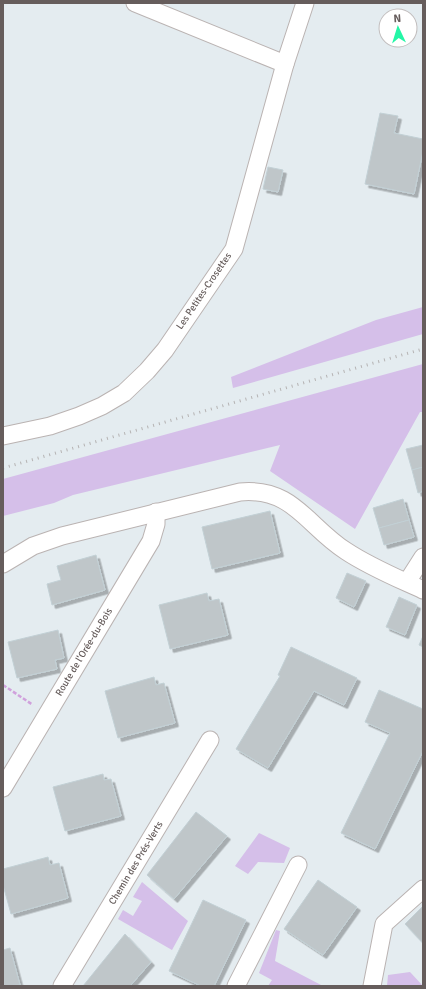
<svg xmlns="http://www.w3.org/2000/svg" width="426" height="989" font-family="Signika,sans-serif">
<defs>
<filter id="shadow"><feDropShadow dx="3.5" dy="3.5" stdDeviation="0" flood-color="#0004"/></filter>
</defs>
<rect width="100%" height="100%" fill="#e4ecf0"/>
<g fill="#d5bfe9">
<polygon points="423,307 423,334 233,388 231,377 376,320"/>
<polygon points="423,364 423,412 420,412 355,529 270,471 280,445 73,495 54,503 3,516 3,479"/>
<polygon points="259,833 290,848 284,863 258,862 248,874 235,866"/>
<polygon points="142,882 188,921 172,950 118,919 123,910 133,916 142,901 133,897"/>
<polygon points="276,930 280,931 275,961 323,986 268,986 272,980 259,973"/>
<polygon points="410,972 423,986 387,986 388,975"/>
</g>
<g fill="#bfc6c9" stroke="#c2d0d5" filter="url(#shadow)">
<polygon points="380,113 398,116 394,133 423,139 423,151 414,194 365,184"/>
<polygon points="268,167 283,170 278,192 263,189"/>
<polygon points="423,445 423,467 412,470 406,449"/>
<polygon points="423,467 423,491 418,493 412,470"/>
<polygon points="403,499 409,520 379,528 373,508"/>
<polygon points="270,511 280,553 212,569 202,527"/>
<polygon points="409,520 414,537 384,545 379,528"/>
<polygon points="96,555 105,590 52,605 47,584 61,580 57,566"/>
<polygon points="347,573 366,581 354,607 336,598"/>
<polygon points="207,593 209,601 219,599 228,635 170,649 159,605"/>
<polygon points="399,597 417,605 405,635 386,627"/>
<polygon points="58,630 64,658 55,660 57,669 17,678 8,642"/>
<polygon points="423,636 423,647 419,645"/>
<polygon points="291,647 357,678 344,705 314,691 268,768 236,749 280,676 278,675"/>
<polygon points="154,677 156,685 164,683 175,723 118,738 105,691"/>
<polygon points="379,690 423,709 423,751 375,849 341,833 390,733 365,722"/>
<polygon points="103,774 104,780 111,779 121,816 65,831 53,787"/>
<polygon points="196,812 227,836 174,899 147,875"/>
<polygon points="48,857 50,865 59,863 68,898 11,914 3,885 3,869"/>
<polygon points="318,880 357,907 323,955 284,929"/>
<polygon points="203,900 246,920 214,986 201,986 169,971"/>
<polygon points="423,906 423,943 405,924"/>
<polygon points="125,934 151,962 130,986 83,986"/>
<polygon points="10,948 20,985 3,986 3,950"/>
</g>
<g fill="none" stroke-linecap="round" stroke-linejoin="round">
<defs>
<g id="minor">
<polyline points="135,3 285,64"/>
<polyline points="3,436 50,426 79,416 102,406 124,393 147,371 165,350 234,249 285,64 305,3"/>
<path d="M3 564 33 546 62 536 240 492C293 487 307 526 346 551 370 567 397 578 423 590"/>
<polyline points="407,582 423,557"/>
<polyline points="3,788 151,541 156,524 156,512"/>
<polyline points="62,986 210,740"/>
<polyline points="236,986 298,865"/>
<polyline points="372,986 384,924 423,889"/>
</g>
</defs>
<use href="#minor" stroke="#bab3b2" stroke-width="19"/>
<polyline stroke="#d0a1dc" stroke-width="2.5" stroke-dasharray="4 2" stroke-linecap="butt" points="3,685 33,705"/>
<use href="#minor" stroke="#fff" stroke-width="17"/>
<polyline stroke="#b5b3b3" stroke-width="3" stroke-dasharray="1 5" stroke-linecap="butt" points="3,468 423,349"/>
</g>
<g text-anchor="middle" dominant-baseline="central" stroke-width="3" stroke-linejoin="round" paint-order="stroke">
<g font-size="10" fill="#665d5c" stroke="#fff">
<text transform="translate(204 291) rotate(-56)">Les Petites-Crosettes</text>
<text transform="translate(84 652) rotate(-59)">Route de l'Orée-du-Bois</text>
<text transform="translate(136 863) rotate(-59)">Chemin des Prés-Verts</text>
</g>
</g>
<rect width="426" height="989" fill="none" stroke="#665d5c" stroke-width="8"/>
<g transform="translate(398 28) rotate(356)"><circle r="19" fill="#ffffff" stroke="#c2bebe"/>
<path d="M0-3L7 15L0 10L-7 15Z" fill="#24f6a6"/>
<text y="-6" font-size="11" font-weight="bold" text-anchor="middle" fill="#665d5c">N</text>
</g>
</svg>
